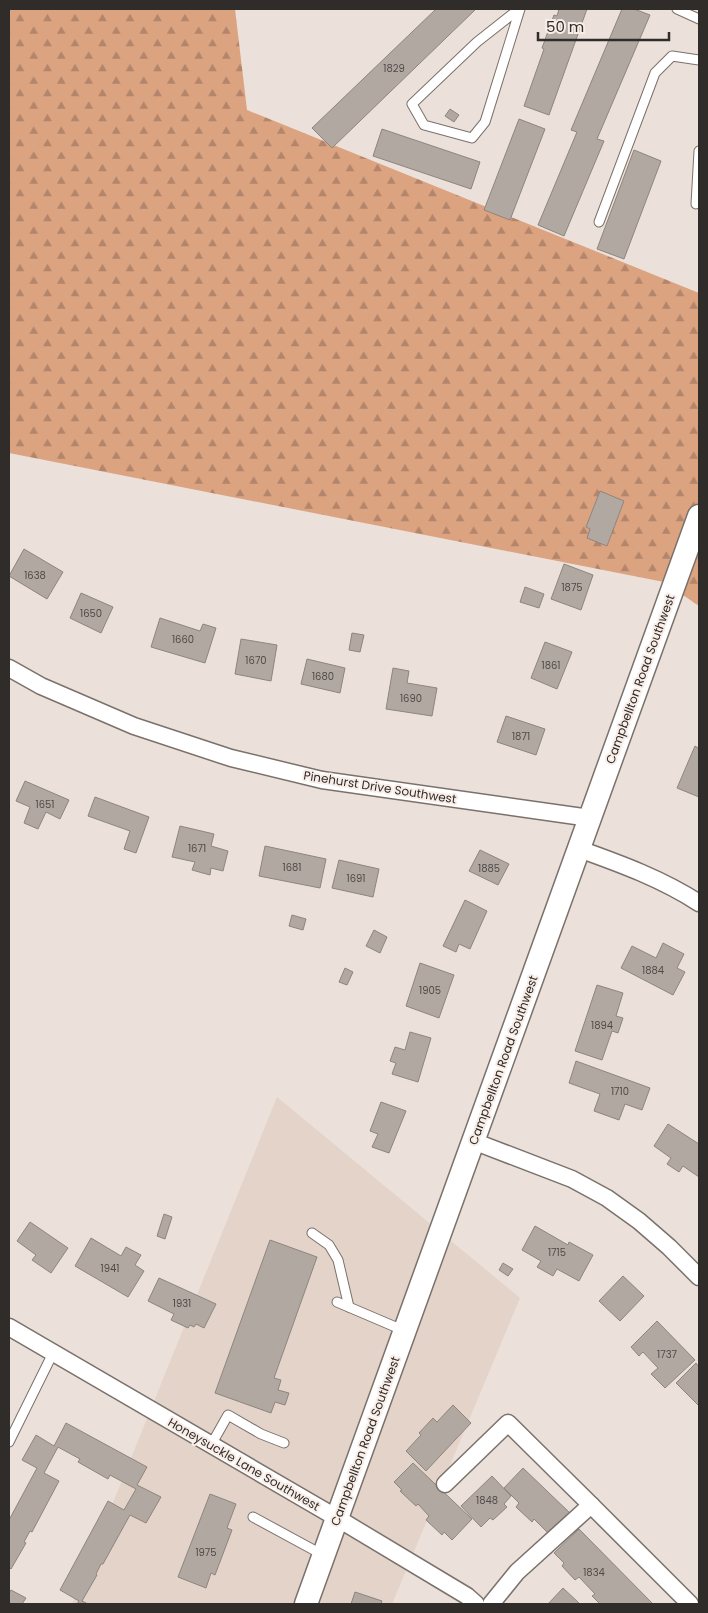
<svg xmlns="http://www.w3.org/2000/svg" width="708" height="1613" font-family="Poppins,sans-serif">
<defs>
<pattern id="forest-firs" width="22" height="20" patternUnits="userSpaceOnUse" patternTransform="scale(1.25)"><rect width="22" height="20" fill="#dca381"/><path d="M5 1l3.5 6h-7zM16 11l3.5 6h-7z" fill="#b3856a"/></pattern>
</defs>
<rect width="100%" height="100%" fill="#ebe0da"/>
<polygon fill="#e4d3c8" points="277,1097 520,1298 392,1604 72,1604"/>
<polygon fill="url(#forest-firs)" points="9,9 235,9 247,110 699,293 699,606 664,582 9,453"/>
<g fill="#b2a8a2" stroke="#8e857f">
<polygon points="436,9 476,9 332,148 312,128"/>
<polygon points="559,9 587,9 549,115 524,106 544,49 542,48 554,15 557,16"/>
<polygon points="622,9 634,9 650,15 597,139 604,141 564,236 538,225 577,132 571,130"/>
<polygon points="450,109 459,115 454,122 445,116"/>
<polygon points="519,119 545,129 510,220 484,210"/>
<polygon points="382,129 480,162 471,189 373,156"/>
<polygon points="634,150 661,161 624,259 597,249"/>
<polygon points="600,491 624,501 607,546 587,538 590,529 586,527"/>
<polygon points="24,549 63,572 47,599 9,576"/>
<polygon points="564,564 593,575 581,610 551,599"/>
<polygon points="525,587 544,594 539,608 520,602"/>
<polygon points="81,593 113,607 101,633 70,618"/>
<polygon points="160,618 200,631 203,624 216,628 205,663 151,647"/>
<polygon points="352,633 364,635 360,652 349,650"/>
<polygon points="241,639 277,645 271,681 235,674"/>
<polygon points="545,642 572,652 557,689 531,678"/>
<polygon points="307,659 345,668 340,693 301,684"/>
<polygon points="393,668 409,671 407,683 437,688 432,716 386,709"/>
<polygon points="506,716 545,729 536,755 497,742"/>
<polygon points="699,745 699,797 677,788 695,746 698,748"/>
<polygon points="25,781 69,800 60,819 46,812 38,829 24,823 30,807 16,801"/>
<polygon points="95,797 149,817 136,853 124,849 130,831 88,816"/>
<polygon points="180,826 214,834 211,846 228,851 223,871 211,868 210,875 192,870 195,862 172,857"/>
<polygon points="265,846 326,859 320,888 259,876"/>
<polygon points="480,850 509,864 498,885 469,871"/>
<polygon points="339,860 379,869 373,897 332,888"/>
<polygon points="465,900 487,911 470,949 459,944 456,952 443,946"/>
<polygon points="292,915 306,919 303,930 289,926"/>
<polygon points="374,930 387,937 380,953 366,946"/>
<polygon points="663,943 684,954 677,968 685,972 673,995 621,968 632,946 656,958"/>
<polygon points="420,963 454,975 439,1018 406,1006"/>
<polygon points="345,968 353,972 347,985 339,982"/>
<polygon points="597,985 623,993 616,1016 623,1018 618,1033 612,1031 602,1060 575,1051"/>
<polygon points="410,1032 431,1038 418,1082 392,1074 396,1063 390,1061 395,1047 405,1050"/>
<polygon points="576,1061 650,1088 642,1110 625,1104 619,1120 594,1111 600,1094 569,1083"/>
<polygon points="381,1102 406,1111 389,1153 372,1147 378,1134 370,1131"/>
<polygon points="668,1124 699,1144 699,1177 683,1166 679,1172 667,1164 671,1158 654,1146"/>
<polygon points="164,1214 172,1217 165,1239 157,1236"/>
<polygon points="30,1222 68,1248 51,1273 32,1260 36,1255 17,1241"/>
<polygon points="535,1226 568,1245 569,1242 593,1255 579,1281 557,1269 553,1276 537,1267 541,1261 522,1250"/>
<polygon points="91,1238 121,1256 126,1247 141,1255 135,1265 144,1271 128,1297 75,1266"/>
<polygon points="270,1240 317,1257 274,1378 281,1380 278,1390 289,1393 285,1405 275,1402 271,1413 215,1393"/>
<polygon points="503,1263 513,1269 508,1276 499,1270"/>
<polygon points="623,1276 644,1296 620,1321 599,1301"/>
<polygon points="159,1278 216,1304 204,1328 196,1324 194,1327 190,1325 188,1328 171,1320 174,1314 148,1301"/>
<polygon points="657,1321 695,1360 665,1388 651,1374 658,1368 643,1352 639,1356 631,1347"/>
<polygon points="696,1363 699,1367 699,1406 676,1383"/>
<polygon points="453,1405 471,1423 426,1471 406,1451 421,1435 419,1433 433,1418 437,1422"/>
<polygon points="66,1423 147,1467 137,1485 161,1497 146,1523 130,1515 103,1564 101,1564 96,1574 97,1575 82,1601 88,1604 77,1604 79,1601 60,1590 108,1501 124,1510 136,1489 110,1475 108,1479 78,1462 80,1459 58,1447 44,1473 59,1481 32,1532 30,1531 24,1542 26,1543 11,1569 9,1567 9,1523 10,1521 9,1520 37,1468 22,1460 36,1435 54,1446"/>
<polygon points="413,1463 472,1519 452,1540 444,1532 442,1535 426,1520 429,1516 418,1504 416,1506 400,1491 402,1490 394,1482"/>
<polygon points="523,1468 571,1514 550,1535 534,1519 532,1522 516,1507 519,1503 504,1488"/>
<polygon points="492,1476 511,1496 504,1504 507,1507 493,1520 490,1518 481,1527 461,1506"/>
<polygon points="210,1494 236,1504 227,1528 232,1530 215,1575 211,1573 206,1588 178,1577"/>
<polygon points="579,1529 653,1604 600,1604 592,1596 595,1594 579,1577 575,1580 562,1566 564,1563 554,1553"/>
<polygon points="563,1588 580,1604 548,1604"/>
<polygon points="11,1590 26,1598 22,1604 9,1604 9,1593"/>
<polygon points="355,1592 382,1601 381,1604 351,1604"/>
</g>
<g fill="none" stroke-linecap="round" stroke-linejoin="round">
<defs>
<g id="service">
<polyline points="519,9 477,42 412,104 424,125 472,138 485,122 520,9"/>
<polyline points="677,9 699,19"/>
<polyline points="696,204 699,151"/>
<polyline points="599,222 655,73 672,56 699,60"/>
<polyline points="312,1233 329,1245 338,1260 349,1307"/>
<polyline points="337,1302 405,1331"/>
<polyline points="9,1442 53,1353"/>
<polyline points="211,1445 228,1415 261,1434 284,1443"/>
<polyline points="253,1517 323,1555"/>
</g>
<g id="minor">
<polyline points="9,668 41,686 134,726 231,758 322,780 590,818"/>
<path d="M579 849C621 864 662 879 699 903"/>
<polyline points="473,1141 572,1179 607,1198 639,1221 669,1247 699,1277"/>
<polyline points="9,1327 337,1518 467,1596 476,1604"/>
<polyline points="445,1484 508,1423 591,1505 517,1572 491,1604"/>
<polyline points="591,1505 690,1604"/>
</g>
<polyline id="secondary" points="306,1604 699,516"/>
</defs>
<use href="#service" stroke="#7a716b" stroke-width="11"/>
<use href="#minor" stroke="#7a716b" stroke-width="19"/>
<use href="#secondary" stroke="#7a716b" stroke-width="25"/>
<use href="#service" stroke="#fff" stroke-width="9"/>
<use href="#minor" stroke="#fff" stroke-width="16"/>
<use href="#secondary" stroke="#fff" stroke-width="22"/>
</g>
<g text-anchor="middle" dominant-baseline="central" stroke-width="4" stroke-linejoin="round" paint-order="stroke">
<g font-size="10" fill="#504b48">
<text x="394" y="68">1829</text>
<text x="35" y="575">1638</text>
<text x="572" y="587">1875</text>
<text x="91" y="613">1650</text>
<text x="183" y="639">1660</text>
<text x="256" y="660">1670</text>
<text x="551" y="665">1861</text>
<text x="323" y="676">1680</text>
<text x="411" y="698">1690</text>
<text x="521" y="736">1871</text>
<text x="45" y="804">1651</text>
<text x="197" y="848">1671</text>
<text x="292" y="867">1681</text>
<text x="489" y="868">1885</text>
<text x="356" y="878">1691</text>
<text x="653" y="970">1884</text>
<text x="430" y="990">1905</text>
<text x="602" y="1025">1894</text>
<text x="620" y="1091">1710</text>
<text x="557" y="1252">1715</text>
<text x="110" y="1268">1941</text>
<text x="182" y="1303">1931</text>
<text x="667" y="1354">1737</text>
<text x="487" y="1500">1848</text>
<text x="206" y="1552">1975</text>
<text x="594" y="1572">1834</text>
</g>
<g font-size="12" fill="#302c2a" stroke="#f8ede7">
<text transform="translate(640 679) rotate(-70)">Campbellton Road Southwest</text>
<text transform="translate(380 787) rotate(9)">Pinehurst Drive Southwest</text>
<text transform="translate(503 1060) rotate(-70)">Campbellton Road Southwest</text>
<text transform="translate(365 1441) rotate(-70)">Campbellton Road Southwest</text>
<text transform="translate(244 1464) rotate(30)">Honeysuckle Lane Southwest</text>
</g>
</g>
<rect width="708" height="1613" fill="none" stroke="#302c2a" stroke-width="20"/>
<path d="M538 32v8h131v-8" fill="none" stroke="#302c2a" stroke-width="2.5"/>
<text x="546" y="32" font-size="15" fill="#302c2a" stroke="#f8ede7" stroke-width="4" paint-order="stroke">50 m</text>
</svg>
